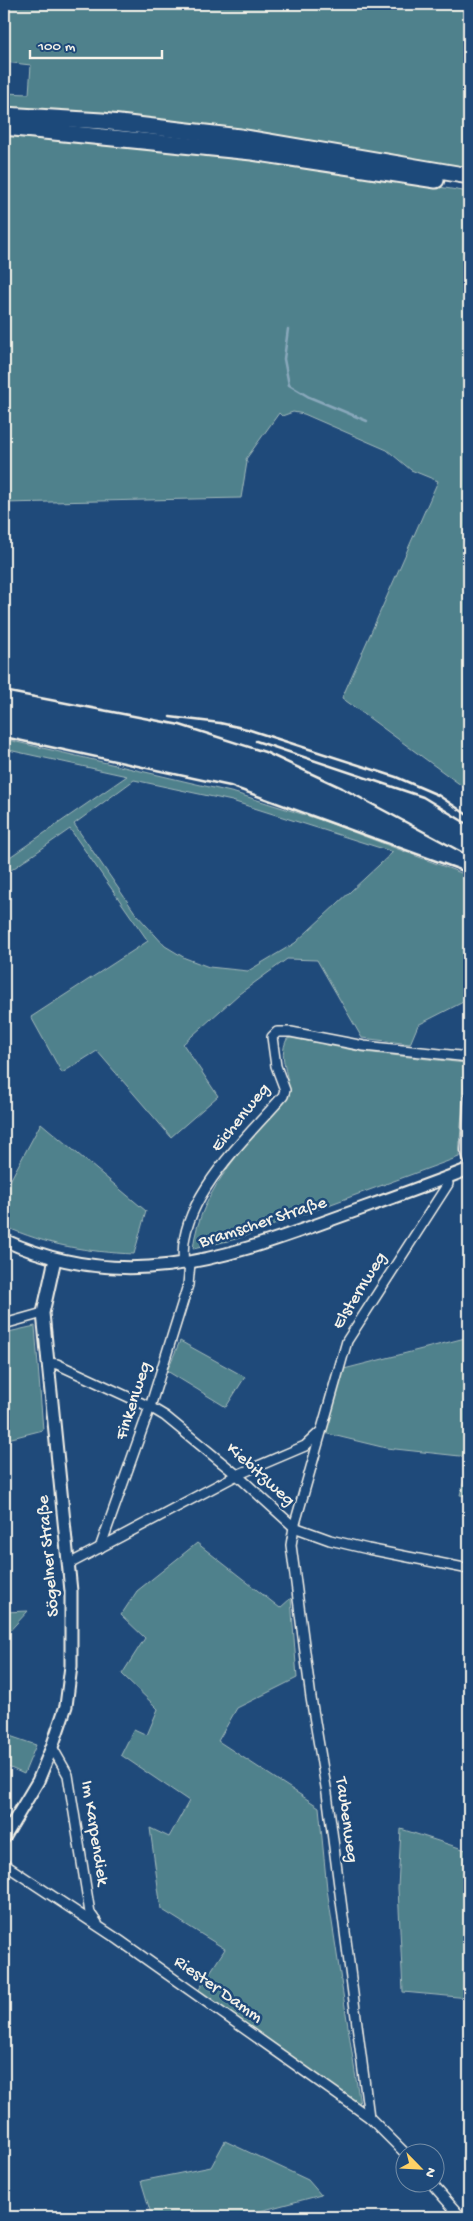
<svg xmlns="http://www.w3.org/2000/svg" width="473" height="2221" font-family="'Gochi Hand',sans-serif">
<rect width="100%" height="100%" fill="#1f4a7a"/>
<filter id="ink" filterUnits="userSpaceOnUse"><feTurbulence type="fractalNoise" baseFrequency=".02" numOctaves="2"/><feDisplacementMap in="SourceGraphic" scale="10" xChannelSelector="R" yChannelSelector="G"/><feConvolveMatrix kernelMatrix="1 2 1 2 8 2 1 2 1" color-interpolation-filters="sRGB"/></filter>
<g filter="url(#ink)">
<g fill="#50818c" stroke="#a2b9ba" fill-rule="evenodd">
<polygon points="4,4 469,4 469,168 386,153 169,123 4,108 4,93 29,94 31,65 4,62"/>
<polygon points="4,131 271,159 469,192 469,791 342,698 438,481 411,470 387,450 304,414 293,412 282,416 279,413 246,459 247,462 241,498 4,503"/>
<path d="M4 739 235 793 324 821 469 876V999L418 1025 410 1044 362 1038 317 960 287 959 239 994 183 1044 218 1096 171 1137 97 1051 62 1073 31 1017 148 941 70 829 4 875V861L127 776 4 749ZM134 780 232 801 393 852 295 943 248 971 209 967 185 958 165 946 136 914 74 824Z"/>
<path d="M291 1038 363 1052 465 1063 459 1157 236 1239 193 1249C199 1189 251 1140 288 1096 291 1075 277 1059 287 1039Z"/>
<path d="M41 1123 146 1211 134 1254C87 1252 46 1245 4 1226V1192Z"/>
<polygon points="35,1326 43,1430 4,1440 4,1333"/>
<polygon points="469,1337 469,1457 386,1448 324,1433 344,1369"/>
<polygon points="180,1341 245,1377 226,1407 167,1371"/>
<polygon points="469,1461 469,1496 460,1495"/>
<polygon points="197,1543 280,1608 291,1598 297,1678 237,1708 218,1741 319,1807 327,1889 360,2105 198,1991 225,1949 161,1909 150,1828 169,1837 189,1801 121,1755 134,1729 147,1735 158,1709 122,1674 145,1638 121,1615 137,1591"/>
<polygon points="28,1611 4,1637 4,1612"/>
<polygon points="4,1734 36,1745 24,1774 4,1765"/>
<polygon points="401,1829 469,1851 469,1998 403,1992 398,1888"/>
<polygon points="225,2141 308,2180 321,2195 238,2217 152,2217 141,2181 211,2167"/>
</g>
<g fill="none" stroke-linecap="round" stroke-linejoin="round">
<polyline stroke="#89a8bb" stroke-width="2.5" points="288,329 284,359 289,385 309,397 367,421"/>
<defs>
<g id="street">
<polyline points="469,1097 466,1151 469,1161"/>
<path d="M184 1264C175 1202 246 1139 283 1096L285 1090 276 1066 272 1037 277 1032H291L364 1046 469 1057"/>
<polyline points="4,1324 43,1313"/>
<polyline points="48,1363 57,1364 150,1407 165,1416 237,1475 294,1527 330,1540 368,1549 469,1569"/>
<polyline points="100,1548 150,1407 188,1285 190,1263"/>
<polyline points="69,1564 237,1475 305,1446 320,1432"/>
<polyline points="52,1747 68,1775 90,1913 97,1923"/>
<polyline points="4,1864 119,1940 369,2117 406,2154"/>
<polyline points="369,2117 327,1793 311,1698 291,1545 294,1527 347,1341 448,1184 447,1177"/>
<polyline points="432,2184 461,2217"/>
</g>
<g id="secondary">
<path d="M4 1240C120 1293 218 1261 330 1220 377 1203 423 1187 469 1169"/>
<polyline points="4,1838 38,1781 52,1747 66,1706 71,1666 71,1591 43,1313 55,1259"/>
</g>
<g id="highway">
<polyline points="4,115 102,121 240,137 469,176"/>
<polyline points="4,127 252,152 436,180"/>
</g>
</defs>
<use href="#street" stroke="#f4f1e8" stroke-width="12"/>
<use href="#secondary" stroke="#f4f1e8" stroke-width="15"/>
<use href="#highway" stroke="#f4f1e8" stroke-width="19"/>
<use href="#street" stroke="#1f4a7a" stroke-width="9"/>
<use href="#secondary" stroke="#1f4a7a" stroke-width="11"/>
<use href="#highway" stroke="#1f4a7a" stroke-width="15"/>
<g stroke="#f4f1e8" stroke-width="2.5">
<polyline points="4,691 180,725 265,752 342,788 469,856"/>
<polyline points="170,717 220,723 247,729 396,777 438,795 469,816"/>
<polyline points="4,737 230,786 469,873"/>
<polyline points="256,741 423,797 469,825"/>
</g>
</g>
</g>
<g text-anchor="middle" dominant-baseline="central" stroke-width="5" stroke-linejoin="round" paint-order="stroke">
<g font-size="18" fill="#f4f1e8" stroke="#1f4a7a">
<text transform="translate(241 1118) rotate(-51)">Eichenweg</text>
<text transform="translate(263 1223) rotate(-18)">Bramscher Straße</text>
<text transform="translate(360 1291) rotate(-58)">Elsternweg</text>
<text transform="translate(134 1401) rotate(-72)">Finkenweg</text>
<text transform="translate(260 1475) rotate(42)">Kiebitzweg</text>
<text transform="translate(49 1556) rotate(-95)">Sögelner Straße</text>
<text transform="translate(346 1820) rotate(82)">Taubenweg</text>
<text transform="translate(94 1833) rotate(81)">Im Karpendiek</text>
<text transform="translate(218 1990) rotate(35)">Riester Damm</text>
</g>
</g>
<rect width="473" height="2221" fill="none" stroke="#1f4a7a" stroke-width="20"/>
<rect x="10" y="10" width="453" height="2201" fill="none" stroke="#f4f1e8" stroke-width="2" filter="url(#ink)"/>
<g transform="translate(420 2168) rotate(114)"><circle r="24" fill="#1f4a7a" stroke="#748da6"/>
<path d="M0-4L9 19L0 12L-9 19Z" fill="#ffd166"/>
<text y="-8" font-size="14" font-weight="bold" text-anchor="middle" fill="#f4f1e8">N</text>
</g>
<path d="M30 50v8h132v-8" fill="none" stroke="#f4f1e8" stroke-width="2.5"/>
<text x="38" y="50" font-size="15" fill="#f4f1e8" stroke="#1f4a7a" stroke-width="4" paint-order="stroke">100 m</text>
</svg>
